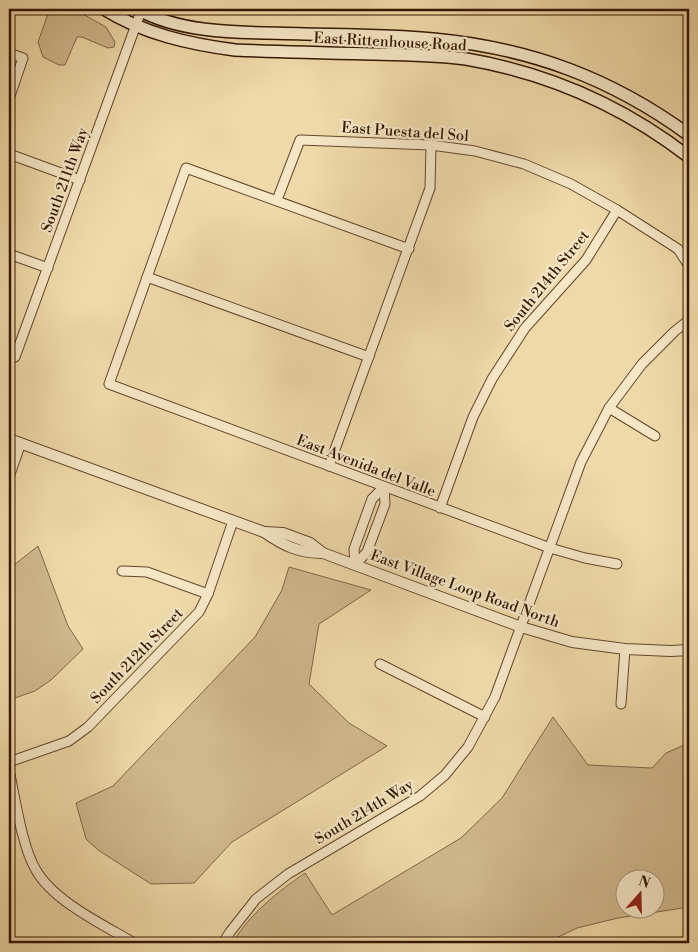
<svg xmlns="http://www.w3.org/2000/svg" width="698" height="952" font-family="'Libre Bodoni',serif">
<rect width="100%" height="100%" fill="#efd9a8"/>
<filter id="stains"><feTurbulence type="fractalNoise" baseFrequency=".004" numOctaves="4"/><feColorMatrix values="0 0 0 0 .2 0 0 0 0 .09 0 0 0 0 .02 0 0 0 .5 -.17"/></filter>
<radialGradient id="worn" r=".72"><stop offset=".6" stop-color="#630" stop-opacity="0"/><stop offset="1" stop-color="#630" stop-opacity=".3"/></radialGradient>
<g fill="#cfb88c" stroke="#826746" fill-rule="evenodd">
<polygon points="45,9 74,9 106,27 115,42 114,47 108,48 82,37 77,37 65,65 59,65 43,57 38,42 49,11"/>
<polygon points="38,546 68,626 83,649 51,680 35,691 9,700 9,569"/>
<polygon points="289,567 371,590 319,624 309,684 349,723 387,746 232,842 194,883 151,884 98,850 86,839 76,803 113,786 255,637 282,590"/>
<path d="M553 717 588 765 652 768 666 753 689 743V907L618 918 577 928 546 943H233C247 916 280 890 305 873L332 915 461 838 502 798ZM626 880H656V910H626Z"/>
</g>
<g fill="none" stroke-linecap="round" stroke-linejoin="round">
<defs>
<g id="minor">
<polyline points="9,53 23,58 9,99"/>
<polyline points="9,154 80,180"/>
<polyline points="277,200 300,140 431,145 475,151 524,164 571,184 617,210 678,249 689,266"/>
<polyline points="409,249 186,168 109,384 550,548 585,558 617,564"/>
<polyline points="9,254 48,268"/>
<polyline points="147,277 369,357"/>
<polyline points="9,355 15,357 141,11"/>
<polyline points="609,408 655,436"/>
<polyline points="329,466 430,188 431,145"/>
<polyline points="9,477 21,443"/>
<polyline points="440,508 473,417 492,379 525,328 586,260 617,210"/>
<polyline points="355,565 354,549 372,499 384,487"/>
<polyline points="355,565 367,552 385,504 384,487"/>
<polyline points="122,571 147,572 208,594"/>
<polyline points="380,664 485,717"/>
<polyline points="621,704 625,649"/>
<polyline points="9,762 69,741 88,727 199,612 208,594 233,521"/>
<path d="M9 770C15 797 22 847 36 870 53 901 104 925 134 943"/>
<polyline points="223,943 230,932 256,899 288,874 420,796 445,775 468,747 495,697 581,462 609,408 642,364 675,331 689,320"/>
</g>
<g id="tertiary">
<path d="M9 439 264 532C284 546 299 553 323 553"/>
<polyline points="264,532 283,533 310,543 323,553 355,565 521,627 572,642 625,649 671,651 689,650"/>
</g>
<g id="secondary">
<path d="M104 9C144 34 189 44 235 50 282 52 329 53 375 54 405 55 436 55 466 59 548 73 623 106 689 157"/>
<path d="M137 9C186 36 251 32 304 34 347 35 391 35 433 39 530 48 611 78 689 135"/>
</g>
</defs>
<use href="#minor" stroke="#64472b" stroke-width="11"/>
<use href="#tertiary" stroke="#64472b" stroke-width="12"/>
<use href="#secondary" stroke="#351601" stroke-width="14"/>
<use href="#minor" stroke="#f5e6c6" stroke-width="9"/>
<use href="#tertiary" stroke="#f5e6c6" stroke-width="10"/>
<use href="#secondary" stroke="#f5e6c6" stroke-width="11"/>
</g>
<g text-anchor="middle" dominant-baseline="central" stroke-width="4.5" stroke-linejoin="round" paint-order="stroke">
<g font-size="15" fill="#351601" stroke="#f5e6c6">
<text transform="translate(390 42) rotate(3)">East Rittenhouse Road</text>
<text transform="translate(405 132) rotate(4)">East Puesta del Sol</text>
<text transform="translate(65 180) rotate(-70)">South 211th Way</text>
<text transform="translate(547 281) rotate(-51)">South 214th Street</text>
<text transform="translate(366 466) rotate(21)">East Avenida del Valle</text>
<text transform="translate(465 589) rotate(20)">East Village Loop Road North</text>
<text transform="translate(137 656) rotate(-46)">South 212th Street</text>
<text transform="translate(364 812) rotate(-31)">South 214th Way</text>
</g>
</g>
<rect width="698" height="952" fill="none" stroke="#efd9a8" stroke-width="30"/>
<rect x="10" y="10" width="678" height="932" fill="none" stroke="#351601" stroke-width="2.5"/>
<rect x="15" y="15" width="668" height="922" fill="none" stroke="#351601"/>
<g transform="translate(640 894) rotate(20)"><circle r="24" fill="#f5e6c6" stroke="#a89377"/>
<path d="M0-4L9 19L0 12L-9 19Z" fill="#8f2418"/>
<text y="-8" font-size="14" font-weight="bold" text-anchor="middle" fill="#351601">N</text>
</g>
<rect width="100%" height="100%" filter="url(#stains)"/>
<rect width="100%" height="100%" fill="url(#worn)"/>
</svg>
